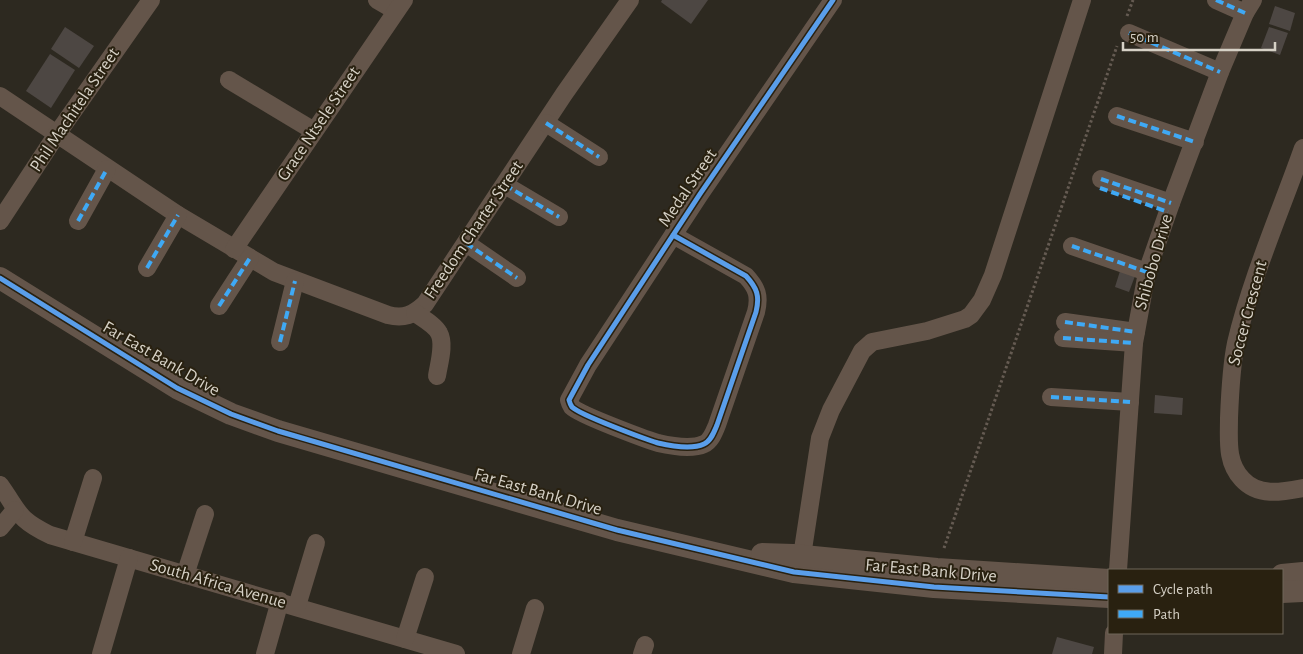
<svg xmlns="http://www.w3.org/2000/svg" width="1303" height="654" font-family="'Alegreya Sans',sans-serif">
<rect width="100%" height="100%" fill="#2d2920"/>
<g fill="#4d4743">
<polygon points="662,0 708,0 691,24 661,2"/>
<polygon points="1275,6 1295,13 1290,31 1269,24"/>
<polygon points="65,27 94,46 79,68 51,49"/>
<polygon points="1269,27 1288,33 1280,55 1261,48"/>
<polygon points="50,54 75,70 51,108 26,91"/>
<polygon points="1120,271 1135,276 1129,292 1115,287"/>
<polygon points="1155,395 1183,398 1182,415 1154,413"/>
<polygon points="1057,637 1094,647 1092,654 1052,654"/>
</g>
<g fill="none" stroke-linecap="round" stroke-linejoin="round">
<g stroke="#655b52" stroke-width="3" stroke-dasharray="2.5 2.5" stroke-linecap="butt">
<polyline points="1127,16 1133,0"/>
<polyline points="944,548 1117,46"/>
</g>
<g stroke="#64554a" stroke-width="18">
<polyline points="377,0 396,11"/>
<polyline points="1216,0 1245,13"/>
<polyline points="1129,33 1220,72"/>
<polyline points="229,80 314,131"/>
<path d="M0 96 178 215 274 272 388 315C404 319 413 315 425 304L564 94 630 0"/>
<polyline points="1117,116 1195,142"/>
<polyline points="546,123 599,157"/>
<path d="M1303 148C1280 213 1252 276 1236 343 1231 367 1230 393 1229 418 1229 440 1226 462 1242 479 1258 497 1282 492 1303 488"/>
<polyline points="1101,179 1171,203"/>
<polyline points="505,185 559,217"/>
<polyline points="0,221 57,134 151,0"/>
<polyline points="78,221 107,169"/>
<path d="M673 235 746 276C757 288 760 296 756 312L717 425C714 432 711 441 704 444 691 450 671 446 658 443 645 439 580 415 572 407 570 404 570 404 569 400L588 365 700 194 833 0"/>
<polyline points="466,243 517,278"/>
<polyline points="1072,246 1147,272"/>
<polyline points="234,249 404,0"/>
<polyline points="147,268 178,215"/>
<polyline points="219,306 250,258"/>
<path d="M415 313C422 318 435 325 439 333 445 344 439 363 437 376"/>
<polyline points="1065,322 1136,332"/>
<polyline points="1063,338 1134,343"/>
<polyline points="280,342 295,281"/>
<polyline points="1051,397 1130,402"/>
<path d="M0 485C20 513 17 519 50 535L456 654"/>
<polyline points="0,528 15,510"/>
<polyline points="73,542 93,478"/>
<polyline points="802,556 820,438 831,410 862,351 872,342 927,331 965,319 971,315 982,300 993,275 1082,0"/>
<polyline points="1118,570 1134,343 1147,272 1171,203 1220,72 1245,13 1253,0"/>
<polyline points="185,575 205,514"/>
<polyline points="297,606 316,543"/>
<polyline points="405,639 425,577"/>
<polyline points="101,654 129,558"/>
<polyline points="265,654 280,601"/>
<polyline points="521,654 535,608"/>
<polyline points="642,654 645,645"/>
<polyline points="1113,654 1114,633"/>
</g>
<g stroke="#64554a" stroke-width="22">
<polyline points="0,278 177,388 231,414 278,431 617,530 794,572 934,587 1109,597"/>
<polyline points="762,554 793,555 937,569 1109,580"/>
<polyline points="1282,575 1303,573"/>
<polyline points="1282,592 1303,591"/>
</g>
<g stroke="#3fa9f5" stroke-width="4" stroke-dasharray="8 4" stroke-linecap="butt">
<polyline points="1216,0 1245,13"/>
<polyline points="1129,33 1220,72"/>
<polyline points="1117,116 1195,142"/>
<polyline points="546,123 599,157"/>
<polyline points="1101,179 1171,203"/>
<polyline points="505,185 559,217"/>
<polyline points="1100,188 1168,212"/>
<polyline points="78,221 107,169"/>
<polyline points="466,243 517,278"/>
<polyline points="1072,246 1147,272"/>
<polyline points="147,268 178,215"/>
<polyline points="219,306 250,258"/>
<polyline points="1065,322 1136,332"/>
<polyline points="1063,338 1134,343"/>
<polyline points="280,342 295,281"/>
<polyline points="1051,397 1130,402"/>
</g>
<defs>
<g id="cycleway">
<path d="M673 235 746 276C757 288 760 296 756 312L717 425C714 432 711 441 704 444 691 450 671 446 658 443 645 439 580 415 572 407 570 404 570 404 569 400L588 365 700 194 833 0"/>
<polyline points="0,278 177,388 231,414 278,431 617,530 794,572 934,587 1109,597"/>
</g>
</defs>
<use href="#cycleway" stroke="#292110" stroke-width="8"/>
<use href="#cycleway" stroke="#5a9eea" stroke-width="5"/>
</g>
<g text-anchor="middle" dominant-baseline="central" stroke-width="4" stroke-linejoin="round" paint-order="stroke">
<g font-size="18" fill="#d6d1c6" stroke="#292110">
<text transform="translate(75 110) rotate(-56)">Phil Machitela Street</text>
<text transform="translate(319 124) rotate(-56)">Grace Ntsele Street</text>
<text transform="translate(688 188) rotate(-56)">Medal Street</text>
<text transform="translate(474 230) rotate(-56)">Freedom Charter Street</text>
<text transform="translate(1154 262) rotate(-74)">Shibobo Drive</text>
<text transform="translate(1248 313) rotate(-75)">Soccer Crescent</text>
<text transform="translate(161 359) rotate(30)">Far East Bank Drive</text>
<text transform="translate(538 492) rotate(16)">Far East Bank Drive</text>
<text transform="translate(931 571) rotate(5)">Far East Bank Drive</text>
<text transform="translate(218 584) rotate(16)">South Africa Avenue</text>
</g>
</g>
<rect x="1108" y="569" width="175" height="65" fill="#292110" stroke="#6e6759"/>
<rect x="1118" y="585" width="25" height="8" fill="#5a9eea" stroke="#6e6759"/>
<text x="1153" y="594" font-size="15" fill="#d6d1c6">Cycle path</text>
<rect x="1118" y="610" width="25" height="8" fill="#3fa9f5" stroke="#6e6759"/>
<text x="1153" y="619" font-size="15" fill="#d6d1c6">Path</text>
<path d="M1123 42v8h152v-8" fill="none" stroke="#d6d1c6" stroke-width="2.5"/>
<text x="1130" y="42" font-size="15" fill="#d6d1c6" stroke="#292110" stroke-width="4" paint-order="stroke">50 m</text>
</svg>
